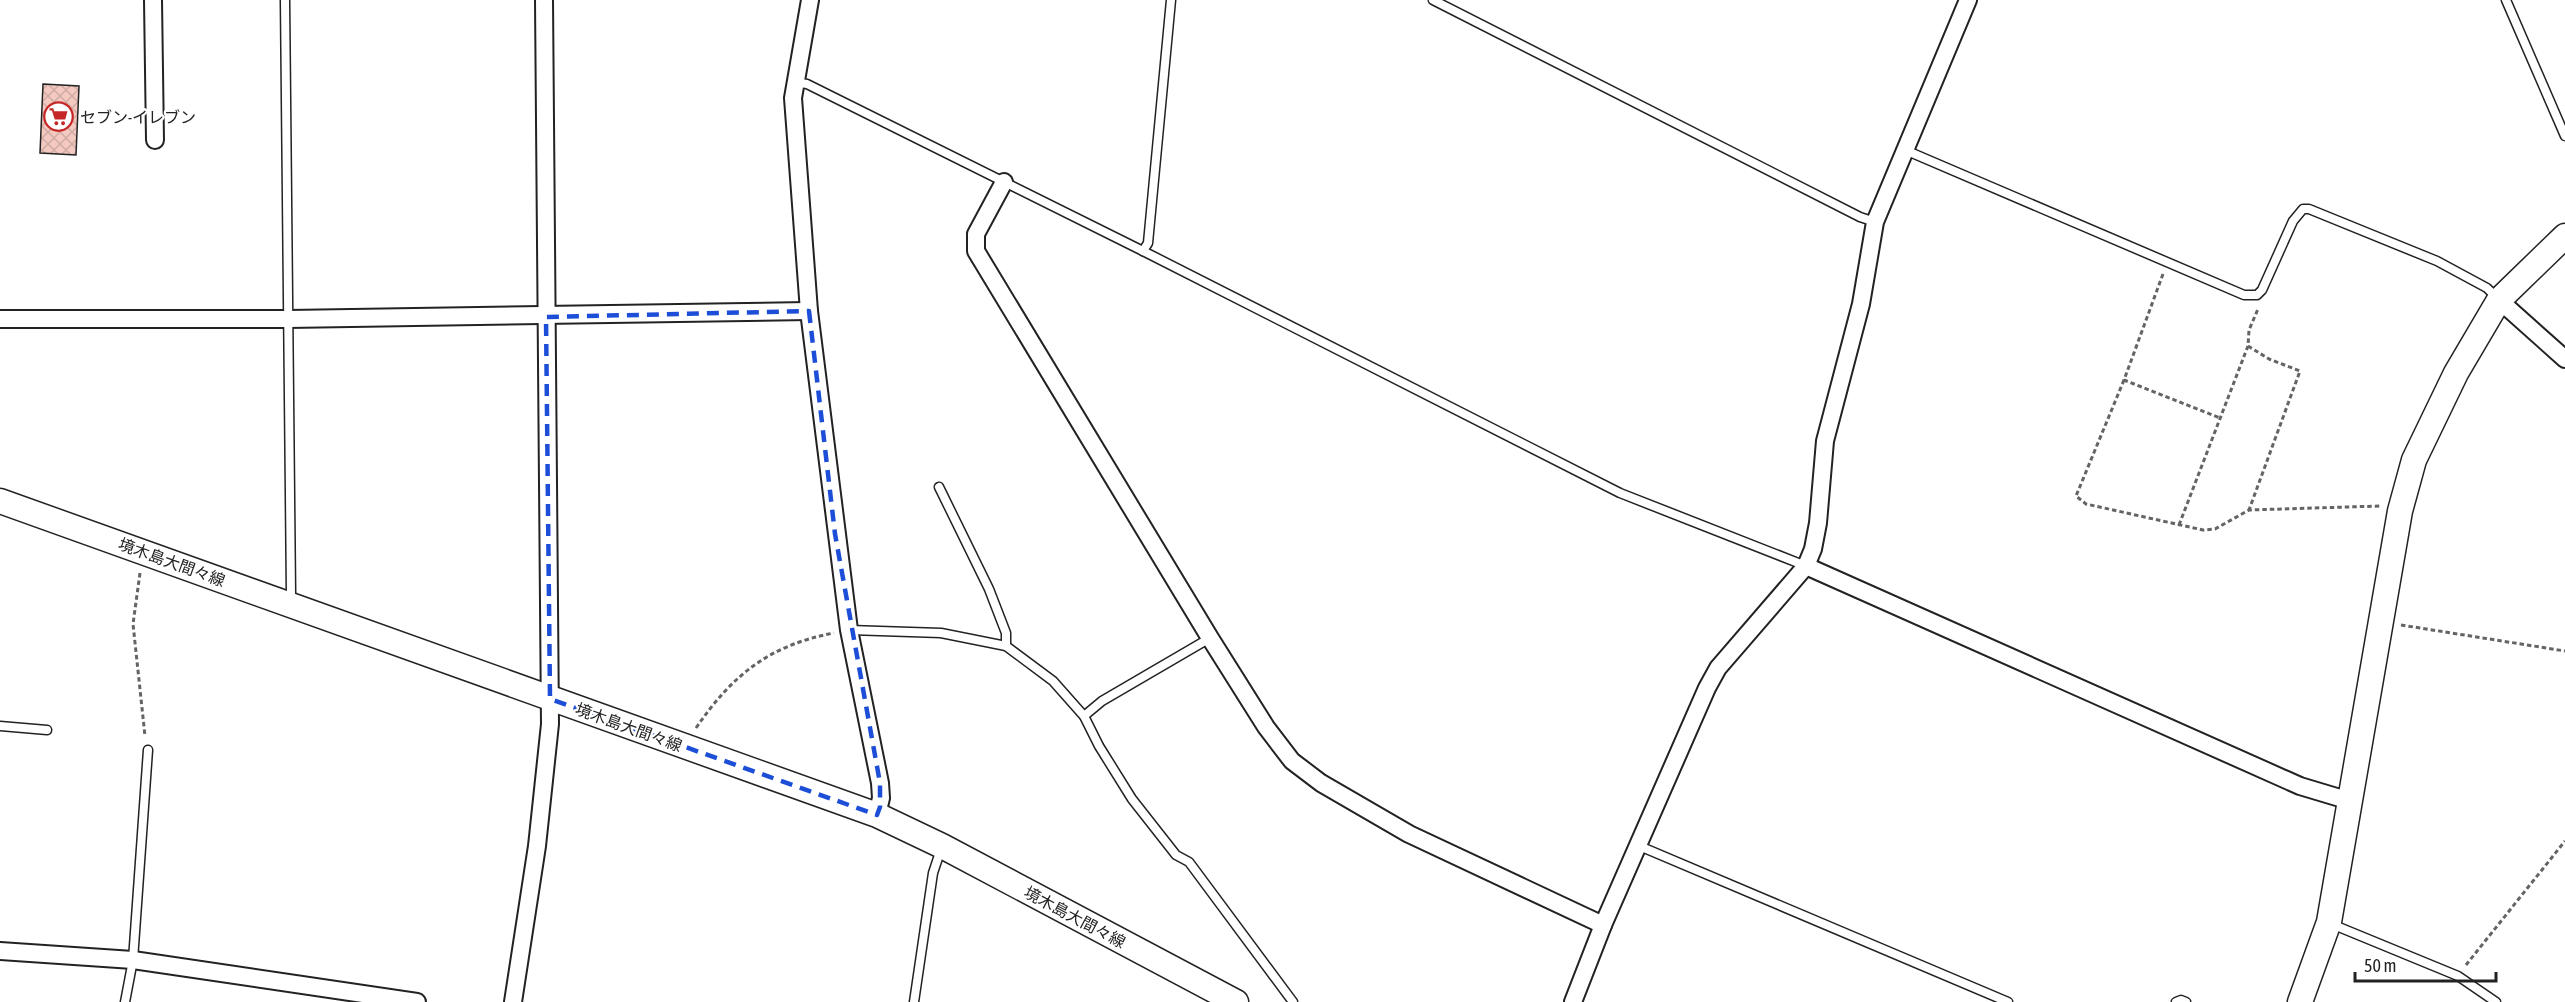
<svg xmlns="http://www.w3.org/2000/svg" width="2565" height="1002" font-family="'Asap Condensed','Noto Sans JP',sans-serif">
<defs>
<pattern id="building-cross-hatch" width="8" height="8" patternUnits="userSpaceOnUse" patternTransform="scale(1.5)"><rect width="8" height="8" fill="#f3c9c0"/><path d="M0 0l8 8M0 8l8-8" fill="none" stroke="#d0aca5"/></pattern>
</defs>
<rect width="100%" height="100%" fill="#fff"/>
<polygon fill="url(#building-cross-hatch)" stroke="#222" stroke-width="1.5" points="43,84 79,86 76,155 40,153"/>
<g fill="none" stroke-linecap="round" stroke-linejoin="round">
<defs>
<g id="lane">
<polyline points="285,0 291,595 288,602"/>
<polyline points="1433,0 1860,217 1875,222"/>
<polyline points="2506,0 2565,136"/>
<polyline points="794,82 807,84 1143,251 1620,493 1806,566"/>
<polyline points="1905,150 2244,295 2257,295 2262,290 2293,221 2303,209 2309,209 2437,261 2487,288 2498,299"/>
<polyline points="1143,251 1148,243 1171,0"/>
<polyline points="939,487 989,589 1006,633 1006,646"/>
<polyline points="849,630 941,633 1006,646 1053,681 1084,716 1099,746 1132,799 1176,855 1189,862 1293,1002"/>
<polyline points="1084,716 1102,701 1210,638"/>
<polyline points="0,726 47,730"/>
<polyline points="1637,845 2008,1002"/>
<polyline points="2329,923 2458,976 2496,1002"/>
<polyline points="125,1002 133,960 148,750"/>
<polyline points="914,1002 933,873 941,849"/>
<polyline points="2176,1002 2181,1000 2186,1002"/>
</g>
<g id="street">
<polyline points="153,0 155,140"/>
<polyline points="810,0 793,98 809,311 849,630 880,783 881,798 877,815"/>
<polyline points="1004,182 976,234 976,251 1210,638 1266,727 1292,761 1321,783 1409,834 1603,925"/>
<polyline points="2499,300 2565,359"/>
<polyline points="0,319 288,319 809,311"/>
<polyline points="1806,566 2300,786 2350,801"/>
<polyline points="0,951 133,960 417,1002"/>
<polyline points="513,1002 537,846 550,724 544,0"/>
<polyline points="1573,1002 1603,925 1707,688 1718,668 1806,566 1813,549 1818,523 1825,441 1861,304 1875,222 1968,0"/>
</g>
<g id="secondary">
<polyline points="0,501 877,815 942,846 1236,1002"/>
<polyline points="2300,1002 2329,922 2400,511 2414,460 2456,373 2499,300 2565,236"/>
</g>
</defs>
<use href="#lane" stroke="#222" stroke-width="11"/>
<use href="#street" stroke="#222" stroke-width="20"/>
<use href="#secondary" stroke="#222" stroke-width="27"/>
<g stroke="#646464" stroke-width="3" stroke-dasharray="4.5 3" stroke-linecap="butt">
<polyline points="2163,274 2124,380 2220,418"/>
<polyline points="2248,346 2269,359 2300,371 2249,510"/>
<polyline points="2124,380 2076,496 2086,504 2203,530 2215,529 2249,510 2380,506"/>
<polyline points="2179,525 2248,346 2249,330 2258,309"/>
<polyline points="140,573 133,624 145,736"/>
<polyline points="2401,625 2565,651"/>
<path d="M696 728C733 674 770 645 834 633"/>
<polyline points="2466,965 2565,841"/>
</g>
<use href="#lane" stroke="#fff" stroke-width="8"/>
<use href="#street" stroke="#fff" stroke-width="16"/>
<use href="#secondary" stroke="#fff" stroke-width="24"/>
</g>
<path fill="none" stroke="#1d4ed8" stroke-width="4.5" stroke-dasharray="12 8" stroke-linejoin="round" d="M809 311 835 534 880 783V807L877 815 550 699 546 317Z"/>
<defs>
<symbol id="supermarket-ring" viewBox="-11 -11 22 22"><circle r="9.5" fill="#fff" stroke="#c62828" stroke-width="1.5"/><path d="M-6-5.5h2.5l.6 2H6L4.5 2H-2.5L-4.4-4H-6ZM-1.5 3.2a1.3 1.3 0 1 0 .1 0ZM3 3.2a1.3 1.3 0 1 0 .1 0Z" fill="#c62828"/></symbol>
</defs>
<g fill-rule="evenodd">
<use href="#supermarket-ring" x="42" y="100" width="33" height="33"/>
</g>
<g text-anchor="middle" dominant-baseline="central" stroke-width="4.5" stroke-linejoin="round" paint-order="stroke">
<g font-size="16" fill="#222" stroke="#fff" text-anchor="start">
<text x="80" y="117">セブン-イレブン</text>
</g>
<g font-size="16" fill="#222" stroke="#fff">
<text transform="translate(172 562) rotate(20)">境木島大間々線</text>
<text transform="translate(629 727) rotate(20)">境木島大間々線</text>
<text transform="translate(1075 917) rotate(28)">境木島大間々線</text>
</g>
</g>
<path d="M2355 972v9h141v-9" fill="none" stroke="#222222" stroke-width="3"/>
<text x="2364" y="972" font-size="18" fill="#222222" stroke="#ffffff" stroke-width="4.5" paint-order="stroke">50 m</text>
</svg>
